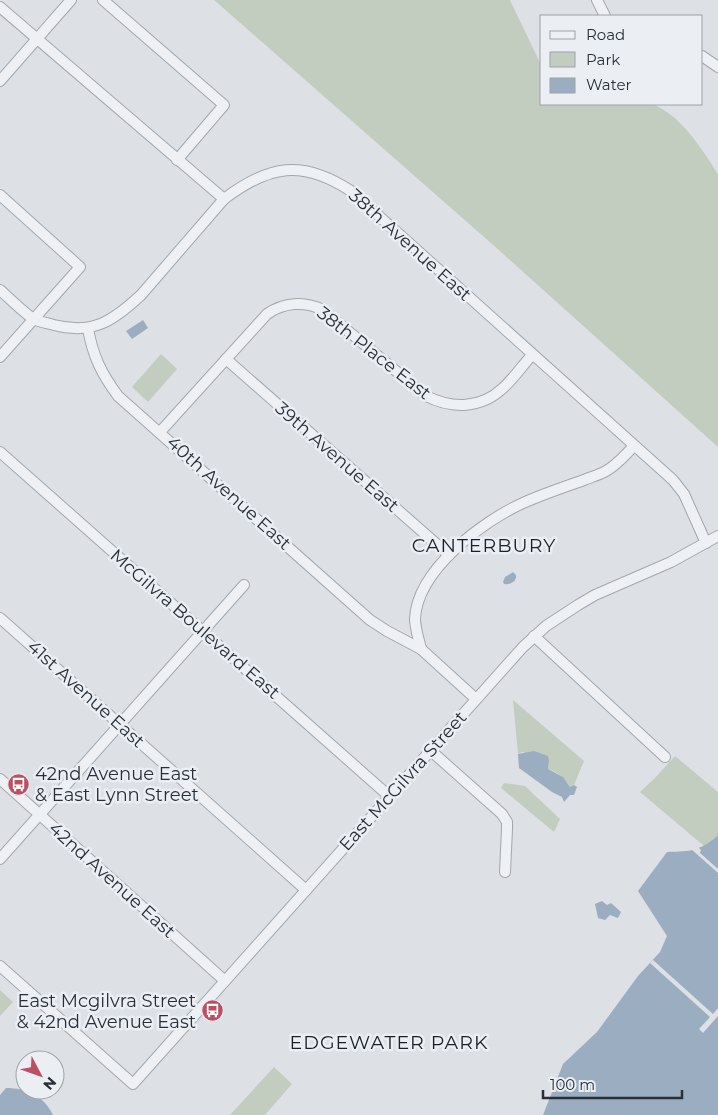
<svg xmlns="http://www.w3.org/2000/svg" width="718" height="1115" font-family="Montserrat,sans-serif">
<rect width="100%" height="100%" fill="#dde0e4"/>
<g fill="#c3cdbf">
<path d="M214 0H510L542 67V104H652C681 115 702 149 718 174V447L492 244Z"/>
<polygon points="161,354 177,369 148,402 132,387"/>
<path d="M513 700 584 761 574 785 570 787C566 779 556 771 548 769L549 761 522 752 518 754Z"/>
<polygon points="675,756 718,792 718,835 704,846 640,792 655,778"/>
<polygon points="504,783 525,786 560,819 554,832 501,788"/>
<polygon points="0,990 13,1002 0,1016"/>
<polygon points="274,1067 292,1084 265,1115 230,1115"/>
</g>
<g fill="#9baec1">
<polygon points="143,320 148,328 132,339 126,331"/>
<path d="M513 572 516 575C517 581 511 585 504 584L503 582 505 577Z"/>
<polygon points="534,751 548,756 549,761 548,769 563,777 570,787 574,785 577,787 574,795 570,795 564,802 562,797 552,792 519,768 518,754"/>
<path d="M718 835V1115H543L563 1064 597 1032 638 976 660 952 667 936 638 891 667 852C691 851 699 852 718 835Z"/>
<polygon points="602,901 607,905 611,903 621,912 618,918 610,915 605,920 598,918 595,904"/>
<path d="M6 1088C26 1088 44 1096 53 1115H0V1095Z"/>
</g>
<g fill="#dde0e4">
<polygon points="698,847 701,850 700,853 718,869 718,873 690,848"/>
<polygon points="653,960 713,1014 718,1008 718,1016 703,1033 699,1029 710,1017 650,963"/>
</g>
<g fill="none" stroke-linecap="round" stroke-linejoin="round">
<defs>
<g id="minor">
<polyline points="103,0 224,105 177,160"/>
<polyline points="597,0 605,16"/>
<path d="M0 7 224 199C269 165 302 159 351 191L673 480 684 494 706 543"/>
<polyline points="702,56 718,67"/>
<polyline points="0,81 71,0"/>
<polyline points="0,195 80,267 0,357"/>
<path d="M0 290C10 299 21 310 32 318 38 322 47 323 54 325 93 335 113 321 141 295L224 199"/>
<path d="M88 329C93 356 101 373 118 396L370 620 387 631 421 649 476 699"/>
<polyline points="226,359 449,555"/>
<path d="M160 432 267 314C284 302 305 301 323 310L426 396C452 409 481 409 503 388 514 378 522 366 532 355"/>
<polyline points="0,452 389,796"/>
<polyline points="0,618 306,890"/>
<polyline points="534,636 665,757"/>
<path d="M421 649C419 640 415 628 415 619 417 570 483 521 523 503 543 494 564 487 584 480 591 477 599 475 606 471 617 465 625 455 634 446"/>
<polyline points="430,750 502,814 507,822 507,829 505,872"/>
<polyline points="0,779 225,981"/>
<polyline points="0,859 244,585"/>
<polyline points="0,966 133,1084 523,647 546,626 578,605 595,595 671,562 718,536"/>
</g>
</defs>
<use href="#minor" stroke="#a3a7ad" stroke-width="12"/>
<use href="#minor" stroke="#eff0f3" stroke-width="10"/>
</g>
<defs>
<symbol id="bus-disc" viewBox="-11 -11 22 22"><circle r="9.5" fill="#bc4f62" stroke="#ebeff3"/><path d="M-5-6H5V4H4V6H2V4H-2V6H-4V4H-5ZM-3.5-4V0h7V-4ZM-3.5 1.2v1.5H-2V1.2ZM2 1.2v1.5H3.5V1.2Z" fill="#fff"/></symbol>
</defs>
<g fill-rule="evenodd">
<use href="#bus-disc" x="6" y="772" width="25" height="25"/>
<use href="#bus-disc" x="200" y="998" width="25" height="25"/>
</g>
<g text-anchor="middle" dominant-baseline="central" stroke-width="5" stroke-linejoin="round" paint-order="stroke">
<g font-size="18" fill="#282f39" stroke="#ebeff3">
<text transform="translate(410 245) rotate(42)">38th Avenue East</text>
<text transform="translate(374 353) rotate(38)">38th Place East</text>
<text transform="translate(337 457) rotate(41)">39th Avenue East</text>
<text transform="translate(229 493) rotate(42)">40th Avenue East</text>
<text transform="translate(195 624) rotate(41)">McGilvra Boulevard East</text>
<text transform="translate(86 694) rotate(42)">41st Avenue East</text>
<text transform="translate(403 781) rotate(-48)">East McGilvra Street</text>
<text transform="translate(112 880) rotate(42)">42nd Avenue East</text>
</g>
<g font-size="18" fill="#282f39" stroke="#ebeff3" text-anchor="start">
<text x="35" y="774">42nd Avenue East<tspan x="35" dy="21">&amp; East Lynn Street</tspan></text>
<text x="196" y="1001" text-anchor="end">East Mcgilvra Street<tspan x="196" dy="21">&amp; 42nd Avenue East</tspan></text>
</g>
<g font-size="19" letter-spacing="1" fill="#1a202a" stroke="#ebeff3">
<text x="484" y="545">CANTERBURY</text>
<text x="389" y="1042">EDGEWATER PARK</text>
</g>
</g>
<rect x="540" y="15" width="162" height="90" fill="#ebeff3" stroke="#9da2a9"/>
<rect x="550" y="31" width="25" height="8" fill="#eff0f3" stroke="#9da2a9"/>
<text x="586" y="40" font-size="15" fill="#282f39">Road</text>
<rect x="550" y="52" width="25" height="15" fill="#c3cdbf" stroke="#9da2a9"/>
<text x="586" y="65" font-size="15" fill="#282f39">Park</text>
<rect x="550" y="78" width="25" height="15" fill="#9baec1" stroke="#9da2a9"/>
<text x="586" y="90" font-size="15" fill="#282f39">Water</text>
<g transform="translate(40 1075) rotate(131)"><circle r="24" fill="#ebeff3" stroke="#9da2a9"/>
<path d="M0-4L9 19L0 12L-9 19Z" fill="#bc4f62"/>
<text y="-8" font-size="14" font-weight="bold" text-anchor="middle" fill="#282f39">N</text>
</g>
<path d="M543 1090v8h139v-8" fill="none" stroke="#282f39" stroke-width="2.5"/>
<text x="550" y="1090" font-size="15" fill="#282f39" stroke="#ebeff3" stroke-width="4" paint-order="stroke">100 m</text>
</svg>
